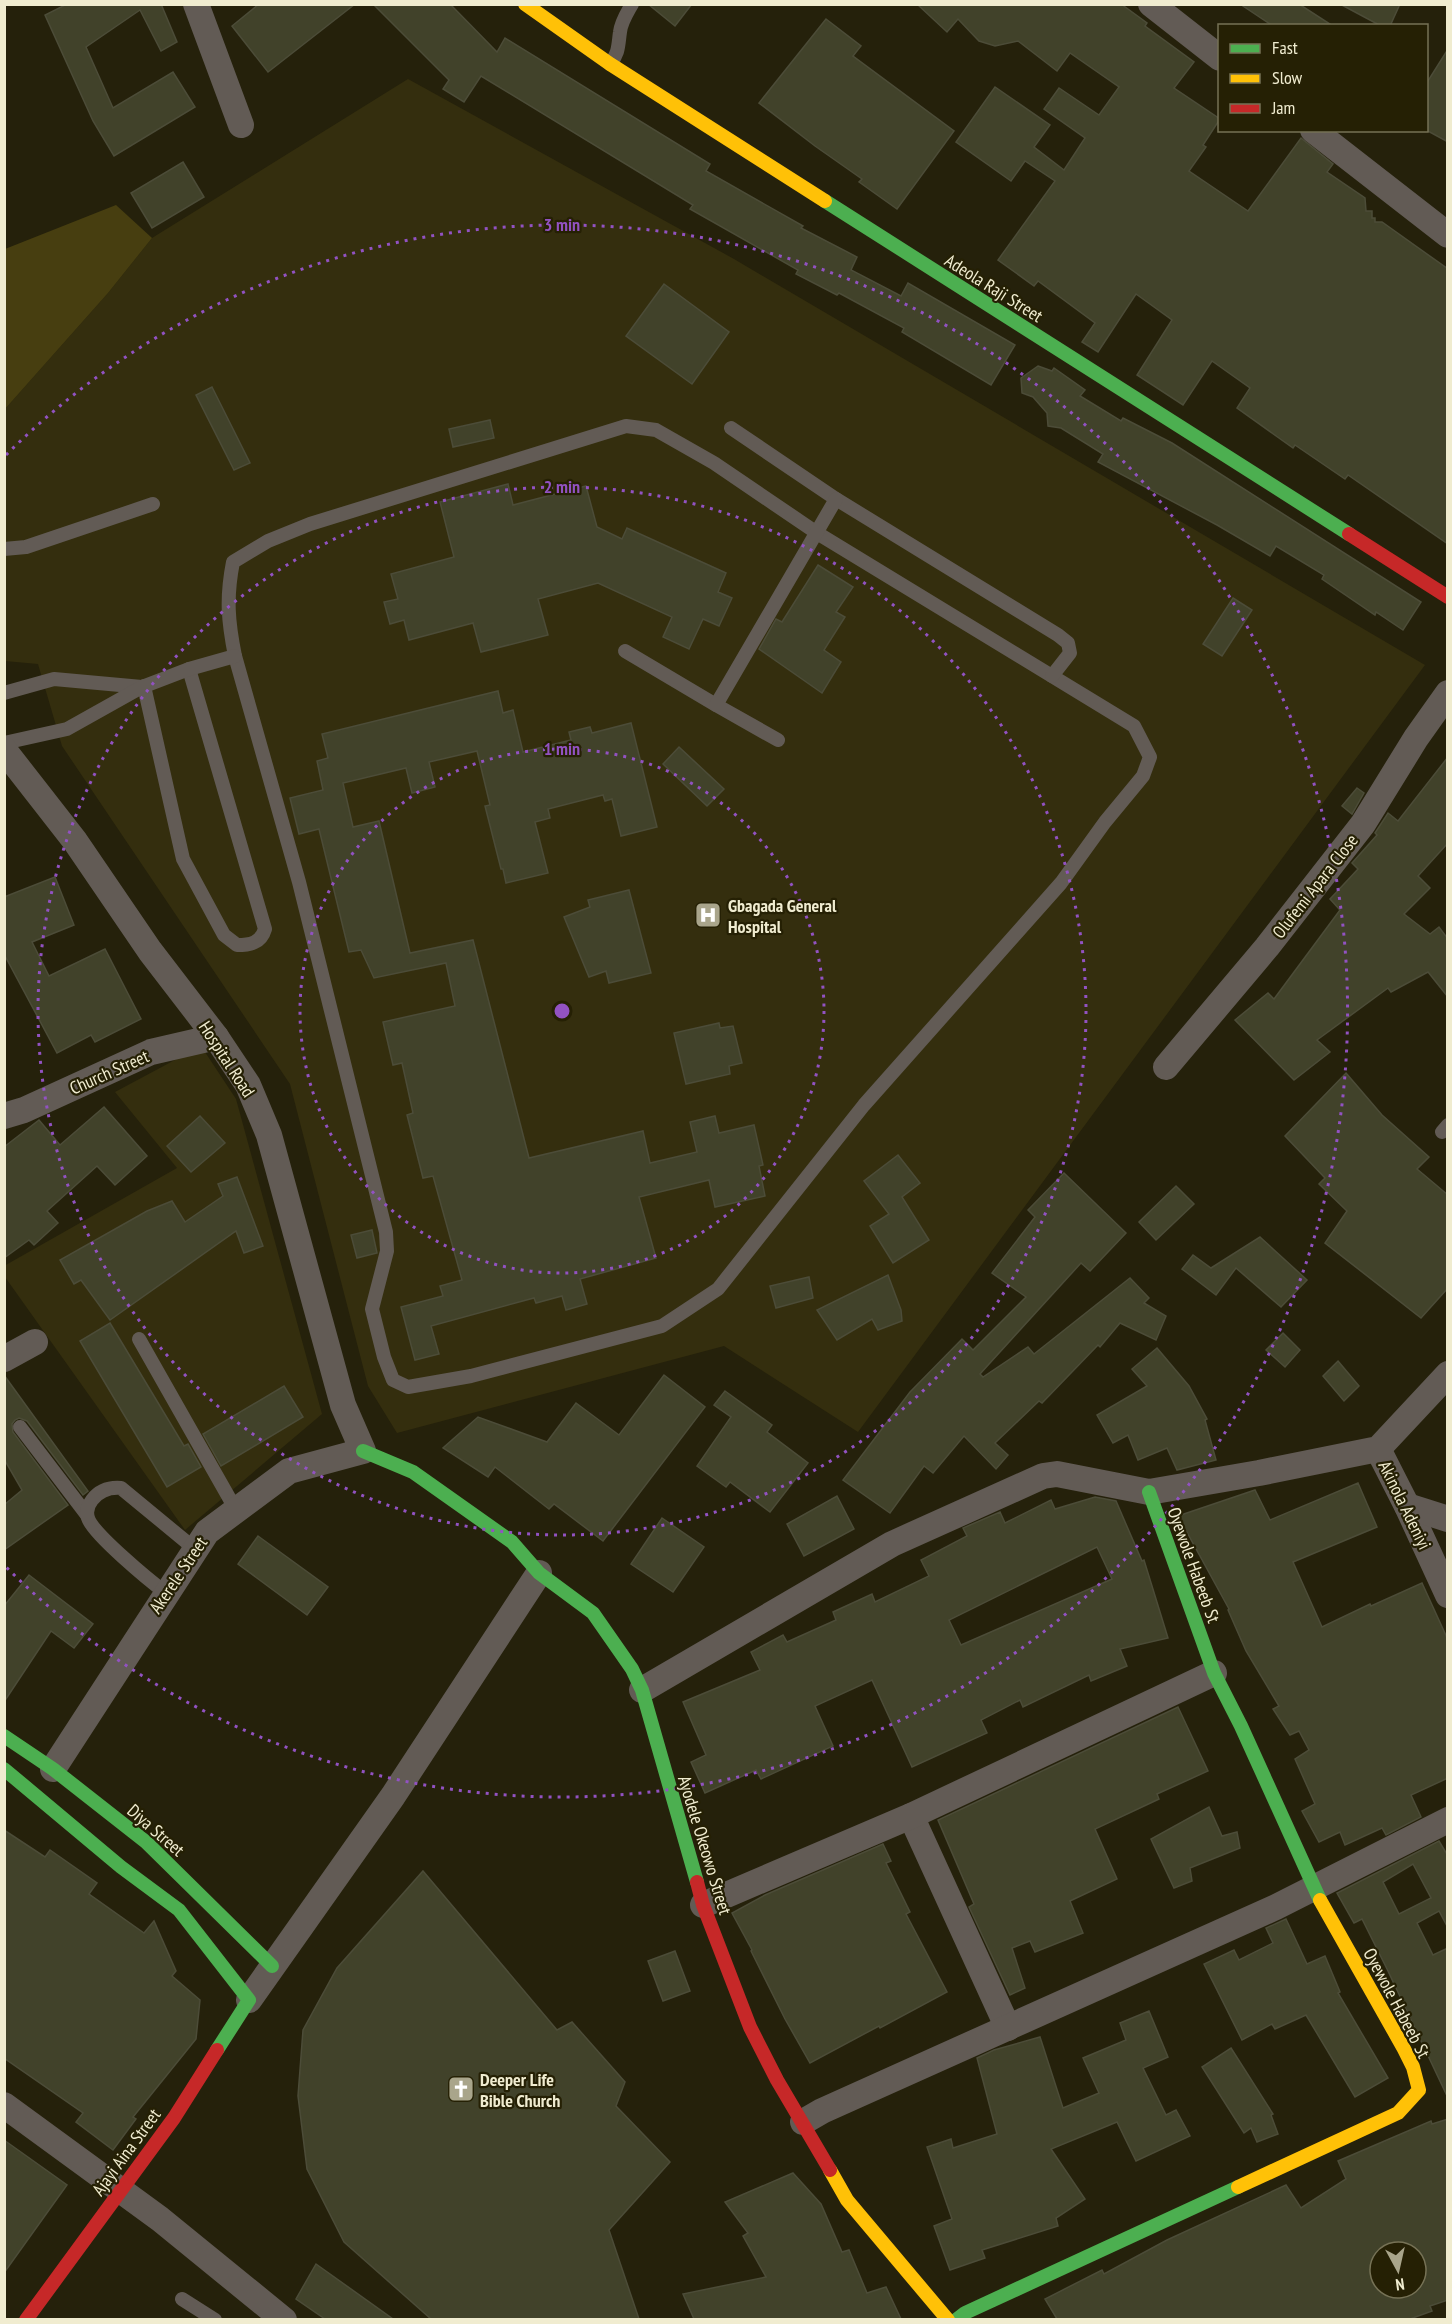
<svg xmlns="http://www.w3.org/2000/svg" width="1452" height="2324" font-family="'PT Sans Narrow',sans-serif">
<rect width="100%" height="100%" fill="#25210b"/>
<g fill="#342e0e">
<polygon points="408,79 734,259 1425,665 858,1432 724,1346 397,1433 368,1386 290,1084 62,746 38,664 5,661 5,409 108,293 152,238"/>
<polygon points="201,1046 236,1099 322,1414 185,1530 5,1277 4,1266 177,1168 115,1092"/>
</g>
<polygon fill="#473e10" points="116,205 152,238 108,293 5,409 5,249"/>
<g fill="#41422a" stroke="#4c4c38" stroke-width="1.5" fill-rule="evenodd">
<polygon points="67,4 161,4 177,42 161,51 140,10 86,47 113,108 173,72 195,107 114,156 93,121 45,15"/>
<polygon points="259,4 355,4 268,72 232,26"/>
<polygon points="373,4 450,4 497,52 505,38 710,164 706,171 803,226 801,228 857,257 851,270 901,296 908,283 1015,345 991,385 902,332 904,328 839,293 837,295 796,274 798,270 690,209 693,205 481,76 464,102 443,89 449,80"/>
<polygon points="648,4 692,4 675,26"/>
<polygon points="917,4 1121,4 1147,23 1145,26 1194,62 1174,88 1220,119 1203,145 1206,147 1189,171 1248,211 1301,138 1333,164 1327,172 1365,198 1366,211 1372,211 1372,218 1375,218 1375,222 1382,222 1448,269 1448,544 1348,475 1345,479 1295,445 1293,448 1237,408 1250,388 1212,361 1183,405 1137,375 1172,320 1136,294 1098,352 1082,342 1095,323 1038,281 1034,286 998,260 1055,181 1025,161 1011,181 956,142 995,87 1050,125 1034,147 1064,170 1085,138 1044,109 1059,88 1099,115 1119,87 1070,53 1057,71 1018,41 995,46 979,41 958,19 947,32"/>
<polygon points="1240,4 1299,4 1333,26 1273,26"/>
<polygon points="1340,4 1400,4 1390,26 1381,26"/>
<polygon points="826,19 861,46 853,56 954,131 897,209 859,182 862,179 815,146 759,103"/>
<polygon points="1448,49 1448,142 1426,130 1426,84"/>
<polygon points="183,162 204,197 152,228 131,193"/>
<polygon points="664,284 729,332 692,384 626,336"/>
<polygon points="1038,366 1052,371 1054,368 1085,390 1080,396 1121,421 1123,418 1172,443 1421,602 1403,630 1376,612 1375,615 1322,579 1324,575 1276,546 1270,556 1217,525 1098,462 1103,454 1061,428 1048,426 1047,413 1033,397 1022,393 1021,378"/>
<polygon points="212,387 250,463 234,470 196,395"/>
<polygon points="490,420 494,438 453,447 449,429"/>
<polygon points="508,484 513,505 586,486 597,527 622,539 627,528 726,573 718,592 732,598 719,626 703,619 689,649 663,637 672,617 598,583 538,599 548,635 481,652 473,623 409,640 404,620 390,624 384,602 398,599 391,574 454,557 440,502"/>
<polygon points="818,565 853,587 836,612 845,617 824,650 841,662 822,693 759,649 776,619 782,622"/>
<polygon points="1233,598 1252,610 1222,656 1203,644"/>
<polygon points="498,691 503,713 513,710 523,752 571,740 569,732 590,727 592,733 631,723 657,827 621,836 612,799 605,801 603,795 548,809 550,818 535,822 548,873 506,883 503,869 501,869 485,806 490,805 477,751 429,762 435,787 412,793 406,768 343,783 353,827 379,821 410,953 473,940 529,1158 643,1131 650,1163 697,1152 690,1122 715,1116 719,1133 754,1125 763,1165 759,1166 765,1196 715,1207 709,1180 639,1197 656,1258 580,1279 587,1304 566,1310 562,1296 536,1303 534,1298 431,1326 439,1354 415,1360 401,1307 443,1296 440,1286 462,1280 433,1176 423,1178 407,1115 413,1113 402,1063 393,1065 383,1022 455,1006 446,963 374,978 361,950 349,952 319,829 299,834 290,798 323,790 317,761 328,758 322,734"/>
<polygon points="679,747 724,789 707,806 663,764"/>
<polygon points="1448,757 1448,843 1418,876 1430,888 1404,914 1430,934 1439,927 1448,939 1448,997 1428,972 1391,992 1388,988 1317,1040 1330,1052 1294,1080 1235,1020 1268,993 1274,999 1340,910 1330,899 1358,869 1352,863 1377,835 1375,833 1388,813 1398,821"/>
<polygon points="1357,788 1364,793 1352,814 1342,806"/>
<polygon points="55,877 74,925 32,942 49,976 105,949 141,1019 95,1042 91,1035 57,1053 4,954 4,897"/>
<polygon points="629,890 651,973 609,983 606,971 589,977 564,917 590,907 588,900"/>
<polygon points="719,1023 720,1028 733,1026 742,1063 729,1066 730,1074 686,1084 674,1033"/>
<polygon points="1346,1073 1382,1115 1429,1157 1417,1169 1448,1195 1448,1288 1421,1318 1325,1243 1347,1211 1319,1184 1325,1178 1285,1136"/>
<polygon points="104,1107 147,1156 115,1185 97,1166 47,1211 58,1223 34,1245 29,1240 4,1258 4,1147 39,1120 60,1145"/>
<polygon points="200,1116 225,1143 191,1172 167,1146"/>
<polygon points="898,1155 920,1183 902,1197 929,1240 893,1263 870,1226 889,1214 864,1181"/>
<polygon points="1064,1173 1126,1233 1090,1271 1081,1263 980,1374 983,1377 1028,1347 1034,1354 1130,1278 1149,1298 1144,1303 1166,1316 1156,1340 1120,1323 1100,1347 1098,1345 1042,1403 1039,1401 995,1443 1008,1455 996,1469 964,1436 933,1473 924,1466 890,1513 843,1480 910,1392 962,1339 973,1350 1026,1297 992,1273 1035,1217 1028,1210"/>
<polygon points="237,1177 263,1246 244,1253 236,1231 110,1320 81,1280 74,1284 60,1260 147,1211 172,1201 185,1222 223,1196 218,1184"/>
<polygon points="1176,1186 1194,1204 1156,1240 1139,1222"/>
<polygon points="372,1230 377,1253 357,1258 351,1235"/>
<polygon points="1260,1237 1307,1280 1281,1307 1236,1268 1216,1295 1182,1269 1193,1255 1211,1268"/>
<polygon points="888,1275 901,1310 902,1321 878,1330 872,1319 837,1340 817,1310"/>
<polygon points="809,1277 813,1298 776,1308 770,1286"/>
<polygon points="110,1323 184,1446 188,1444 201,1467 167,1487 80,1341"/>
<polygon points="1283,1333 1300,1350 1285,1367 1266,1350"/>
<polygon points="1157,1348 1189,1386 1207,1419 1205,1420 1216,1460 1177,1470 1167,1448 1138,1460 1128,1435 1113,1443 1097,1415 1147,1386 1132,1369"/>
<polygon points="1338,1361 1359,1386 1344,1401 1323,1376"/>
<polygon points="4,1375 88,1491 83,1495 27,1421 19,1418 15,1420 12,1424 13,1432 68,1505 4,1550 4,1505 22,1490 4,1459"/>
<polygon points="664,1375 705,1407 603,1541 554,1504 549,1509 495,1467 488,1477 443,1448 478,1417 547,1442 576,1403 619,1435"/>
<polygon points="284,1386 303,1417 221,1466 203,1434"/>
<polygon points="725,1391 772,1425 767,1432 808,1463 770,1512 730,1482 726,1487 697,1466 731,1417 714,1405"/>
<polygon points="1358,1483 1377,1527 1293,1562 1322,1627 1370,1604 1371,1606 1422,1583 1448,1640 1448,1778 1411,1795 1421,1817 1386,1835 1382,1828 1345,1845 1340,1832 1319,1842 1302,1811 1315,1804 1295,1759 1309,1750 1299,1731 1290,1735 1273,1709 1279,1706 1246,1651 1228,1610 1229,1609 1178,1516 1255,1490 1270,1520"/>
<polygon points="837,1496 854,1529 804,1556 787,1524"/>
<path d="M1095 1497 1116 1501 1142 1561 1144 1560 1168 1638 1120 1649 1127 1666 1091 1681 1089 1675 1023 1707 1020 1700 981 1720 987 1733 912 1767 872 1680 815 1706 833 1746 761 1779 756 1770 705 1793 691 1762 706 1755 683 1702 760 1670 751 1652 783 1635 787 1642 836 1620 833 1612 872 1594 875 1602 929 1576 921 1560 967 1536 963 1528 1000 1512 1005 1523 1051 1500 1055 1509ZM1097 1547 1112 1579 961 1645 949 1620Z"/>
<polygon points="662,1518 704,1547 673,1592 631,1564"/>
<polygon points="258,1536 328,1587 307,1615 238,1564"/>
<polygon points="29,1575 93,1624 74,1648 51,1631 4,1702 4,1606"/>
<polygon points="1178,1707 1208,1771 1157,1794 1159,1799 1095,1829 1117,1879 1070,1901 1083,1933 1035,1952 1030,1941 1012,1948 1025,1988 1010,1995 969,1907 974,1904 938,1820"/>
<polygon points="1209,1807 1222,1836 1237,1832 1240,1848 1190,1868 1192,1881 1174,1888 1151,1839"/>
<polygon points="4,1830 45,1857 50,1850 97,1883 89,1894 144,1933 154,1921 176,1971 172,1976 200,2000 196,2039 133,2117 136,2119 113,2150 76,2122 83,2113 4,2058"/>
<path d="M1439 1841 1448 1856V1928L1439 1911 1417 1923 1433 1955 1448 1948V2098L1387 1969 1362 1919 1354 1923 1337 1893ZM1413 1864 1431 1898 1399 1914 1383 1882Z"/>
<polygon points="883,1844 891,1861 886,1863 910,1912 906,1914 947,1992 880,2028 879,2026 810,2063 785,2019 751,1951 752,1950 732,1913 765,1895"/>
<polygon points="423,1871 557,2030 572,2022 625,2082 616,2106 670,2162 609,2230 639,2319 431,2319 344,2242 307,2169 298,2096 303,2030 337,1968"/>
<polygon points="1286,1919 1307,1964 1325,1956 1340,1992 1338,1993 1388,2078 1355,2097 1306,2015 1275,2029 1272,2024 1242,2040 1204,1964 1234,1950 1239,1960 1273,1943 1266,1928"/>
<polygon points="675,1951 690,1991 663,2001 648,1961"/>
<polygon points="1149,2011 1168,2057 1143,2068 1166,2115 1176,2110 1190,2136 1136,2161 1117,2122 1051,2149 1085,2199 1056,2218 1058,2226 982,2250 985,2258 950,2270 934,2226 952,2219 927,2147 951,2139 953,2148 997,2134 977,2058 994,2050 1040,2037 1063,2108 1099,2093 1083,2058 1126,2040 1120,2023"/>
<polygon points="1231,2048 1273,2114 1271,2115 1278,2134 1257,2142 1251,2128 1244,2133 1202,2067"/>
<path d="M1448 2119V2300L1430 2306 1432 2311 1410 2319H1057L1045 2299 1102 2270 1104 2274 1167 2240 1286 2185 1301 2208 1346 2179 1338 2161 1431 2121 1432 2124ZM1380 2252H1416V2288H1380Z"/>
<polygon points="4,2140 67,2185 4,2273"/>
<polygon points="793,2173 821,2204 842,2252 849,2250 867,2293 886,2287 901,2319 694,2319 683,2294 766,2277 743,2236 748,2233 725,2202"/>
<polygon points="316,2264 393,2319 325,2319 296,2299"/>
</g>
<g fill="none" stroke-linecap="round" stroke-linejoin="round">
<g stroke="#625b55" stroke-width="14">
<path d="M610 64C619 53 618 46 620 32 621 22 627 13 632 4"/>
<path d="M626 426 656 430 714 463 817 533 1134 726 1150 757 1143 776 1105 822 1061 883 864 1105 718 1289 662 1326 471 1376 408 1387 393 1380 384 1357 372 1309 387 1251 386 1232 299 882 235 656C228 621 226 598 233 562L268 541 310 524Z"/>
<polyline points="731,428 836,499 1058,635 1068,643 1070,653 1052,676"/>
<polyline points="4,549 26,547 153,504"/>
<polyline points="625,651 716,705"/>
<path d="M144 686 183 859 224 935 237 945C250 945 261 943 265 929L189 669"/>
<polyline points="4,693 54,679 142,687"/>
<polyline points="778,740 716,705 836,499"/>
<polyline points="4,743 67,729 142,687 189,669 235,656"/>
<polyline points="1442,1132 1448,1125"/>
<polyline points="139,1339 236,1510"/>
<polyline points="20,1427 87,1515"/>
<path d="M166 1593C150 1581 93 1534 88 1518 86 1512 88 1505 92 1500 99 1491 109 1487 121 1488L195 1549"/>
<polyline points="182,2299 215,2320"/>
</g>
<g stroke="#625b55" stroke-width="26">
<polyline points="196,4 241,125"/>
<polyline points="1151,4 1220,58"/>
<polyline points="1313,130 1448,235"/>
<polyline points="4,750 75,841 150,951 216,1037 248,1085 269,1135 343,1405 363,1451 289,1471 207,1532 53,1769"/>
<polyline points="1166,1067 1267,947 1363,824 1416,738 1448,693"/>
<polyline points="4,1116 24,1110 151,1052 216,1037"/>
<polyline points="4,1359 35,1342"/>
<polyline points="1378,1449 1407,1506 1448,1595"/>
<polyline points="1407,1506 1448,1519"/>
<polyline points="642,1690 892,1544 1043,1476 1057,1474 1149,1492 1259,1473 1378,1449 1448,1374"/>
<polyline points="911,1816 1008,2028"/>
<polyline points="703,1905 911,1816 1214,1673"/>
<polyline points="249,2000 393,1796 539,1573"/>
<polyline points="4,2105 160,2219 284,2320"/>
<polyline points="803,2122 822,2111 1276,1907 1448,1820"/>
</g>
<g stroke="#4caf50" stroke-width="14">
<polyline points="825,201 1349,534"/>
<polyline points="363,1451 413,1472 512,1542 539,1573 593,1613 632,1669 642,1690 697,1882"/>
<polyline points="1149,1492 1214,1673 1241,1726 1320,1900"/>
<polyline points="4,1736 53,1769 146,1842 272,1966"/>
<polyline points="4,1769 121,1867 179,1910 249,2000 217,2050"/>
<polyline points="956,2320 965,2313 1238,2187"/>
</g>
<g stroke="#ffc107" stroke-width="14">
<polyline points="525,4 610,64 825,201"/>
<polyline points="830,2170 847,2200 948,2320"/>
<polyline points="1238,2187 1398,2113 1419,2090 1413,2067 1404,2049 1320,1900"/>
</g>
<g stroke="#c62828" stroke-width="14">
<polyline points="1349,534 1448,597"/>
<polyline points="697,1882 703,1905 750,2027 777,2080 830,2170"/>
<polyline points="26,2320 174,2118 217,2050"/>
</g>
</g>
<g fill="none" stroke="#9252c2" stroke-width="3" stroke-dasharray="3 6">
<circle cx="562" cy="1011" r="262"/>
<circle cx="562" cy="1011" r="524"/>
<path d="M6 455A786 786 0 1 1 6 1567"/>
</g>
<defs>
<symbol id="hospital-square" viewBox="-11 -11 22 22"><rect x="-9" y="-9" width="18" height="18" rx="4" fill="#a9a58b" stroke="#252004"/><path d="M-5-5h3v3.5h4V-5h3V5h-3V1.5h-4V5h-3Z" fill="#fff"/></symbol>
<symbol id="church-square" viewBox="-11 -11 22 22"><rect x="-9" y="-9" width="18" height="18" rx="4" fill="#a9a58b" stroke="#252004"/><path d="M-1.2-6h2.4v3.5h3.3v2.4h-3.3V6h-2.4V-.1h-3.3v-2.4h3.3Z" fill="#fff"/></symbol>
</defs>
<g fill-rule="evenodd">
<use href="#hospital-square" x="693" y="900" width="30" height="30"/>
<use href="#church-square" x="446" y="2074" width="30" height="30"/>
</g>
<g text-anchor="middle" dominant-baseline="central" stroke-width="4.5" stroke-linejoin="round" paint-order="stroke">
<g font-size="18" fill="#f0ecd0" stroke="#252004">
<text transform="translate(994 288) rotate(32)">Adeola Raji Street</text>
<text transform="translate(1315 886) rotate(-52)">Olufemi Apara Close</text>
<text transform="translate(227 1059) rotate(57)">Hospital Road</text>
<text transform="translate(109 1072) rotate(-24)">Church Street</text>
<text transform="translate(1405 1505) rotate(64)">Akinola Adeniyi</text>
<text transform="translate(1194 1565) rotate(70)">Oyewole Habeeb St</text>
<text transform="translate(178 1575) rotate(-56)">Akerele Street</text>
<text transform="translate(156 1830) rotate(41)">Diya Street</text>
<text transform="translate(705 1845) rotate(73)">Ayodele Okeowo Street</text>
<text transform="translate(1397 2003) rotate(62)">Oyewole Habeeb St</text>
<text transform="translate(126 2152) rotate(-54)">Ajayi Aina Street</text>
</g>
<g font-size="18" font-weight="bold" fill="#f0ecd0" stroke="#252004" text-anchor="start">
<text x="728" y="905">Gbagada General<tspan x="728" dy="21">Hospital</tspan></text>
<text x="480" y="2079">Deeper Life<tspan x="480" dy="21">Bible Church</tspan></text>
</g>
</g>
<circle cx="562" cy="1011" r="9" fill="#9252c2" stroke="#252004" stroke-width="3"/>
<g font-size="18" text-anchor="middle" font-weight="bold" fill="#9252c2" stroke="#252004" stroke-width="4.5" stroke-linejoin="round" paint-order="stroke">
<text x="562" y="231">3 min</text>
<text x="562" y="493">2 min</text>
<text x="562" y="755">1 min</text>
</g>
<rect width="1452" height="2324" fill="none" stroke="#f0ecd0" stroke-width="12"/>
<rect x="1218" y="24" width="210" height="108" fill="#252004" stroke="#767256" stroke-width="1.5"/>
<rect x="1230" y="44" width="30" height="9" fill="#4caf50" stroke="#767256" stroke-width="1.5"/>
<text x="1272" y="54" font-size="18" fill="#f0ecd0">Fast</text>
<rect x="1230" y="74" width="30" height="9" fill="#ffc107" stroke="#767256" stroke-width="1.5"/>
<text x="1272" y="84" font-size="18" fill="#f0ecd0">Slow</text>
<rect x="1230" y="104" width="30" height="9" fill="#c62828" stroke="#767256" stroke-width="1.5"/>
<text x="1272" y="114" font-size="18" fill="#f0ecd0">Jam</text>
<g transform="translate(1398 2270) rotate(172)"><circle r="28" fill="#252004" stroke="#767256" stroke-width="1.5"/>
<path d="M0-4.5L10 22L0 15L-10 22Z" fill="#a9a58b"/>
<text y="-9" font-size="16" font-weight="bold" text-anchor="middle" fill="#f0ecd0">N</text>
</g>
</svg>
